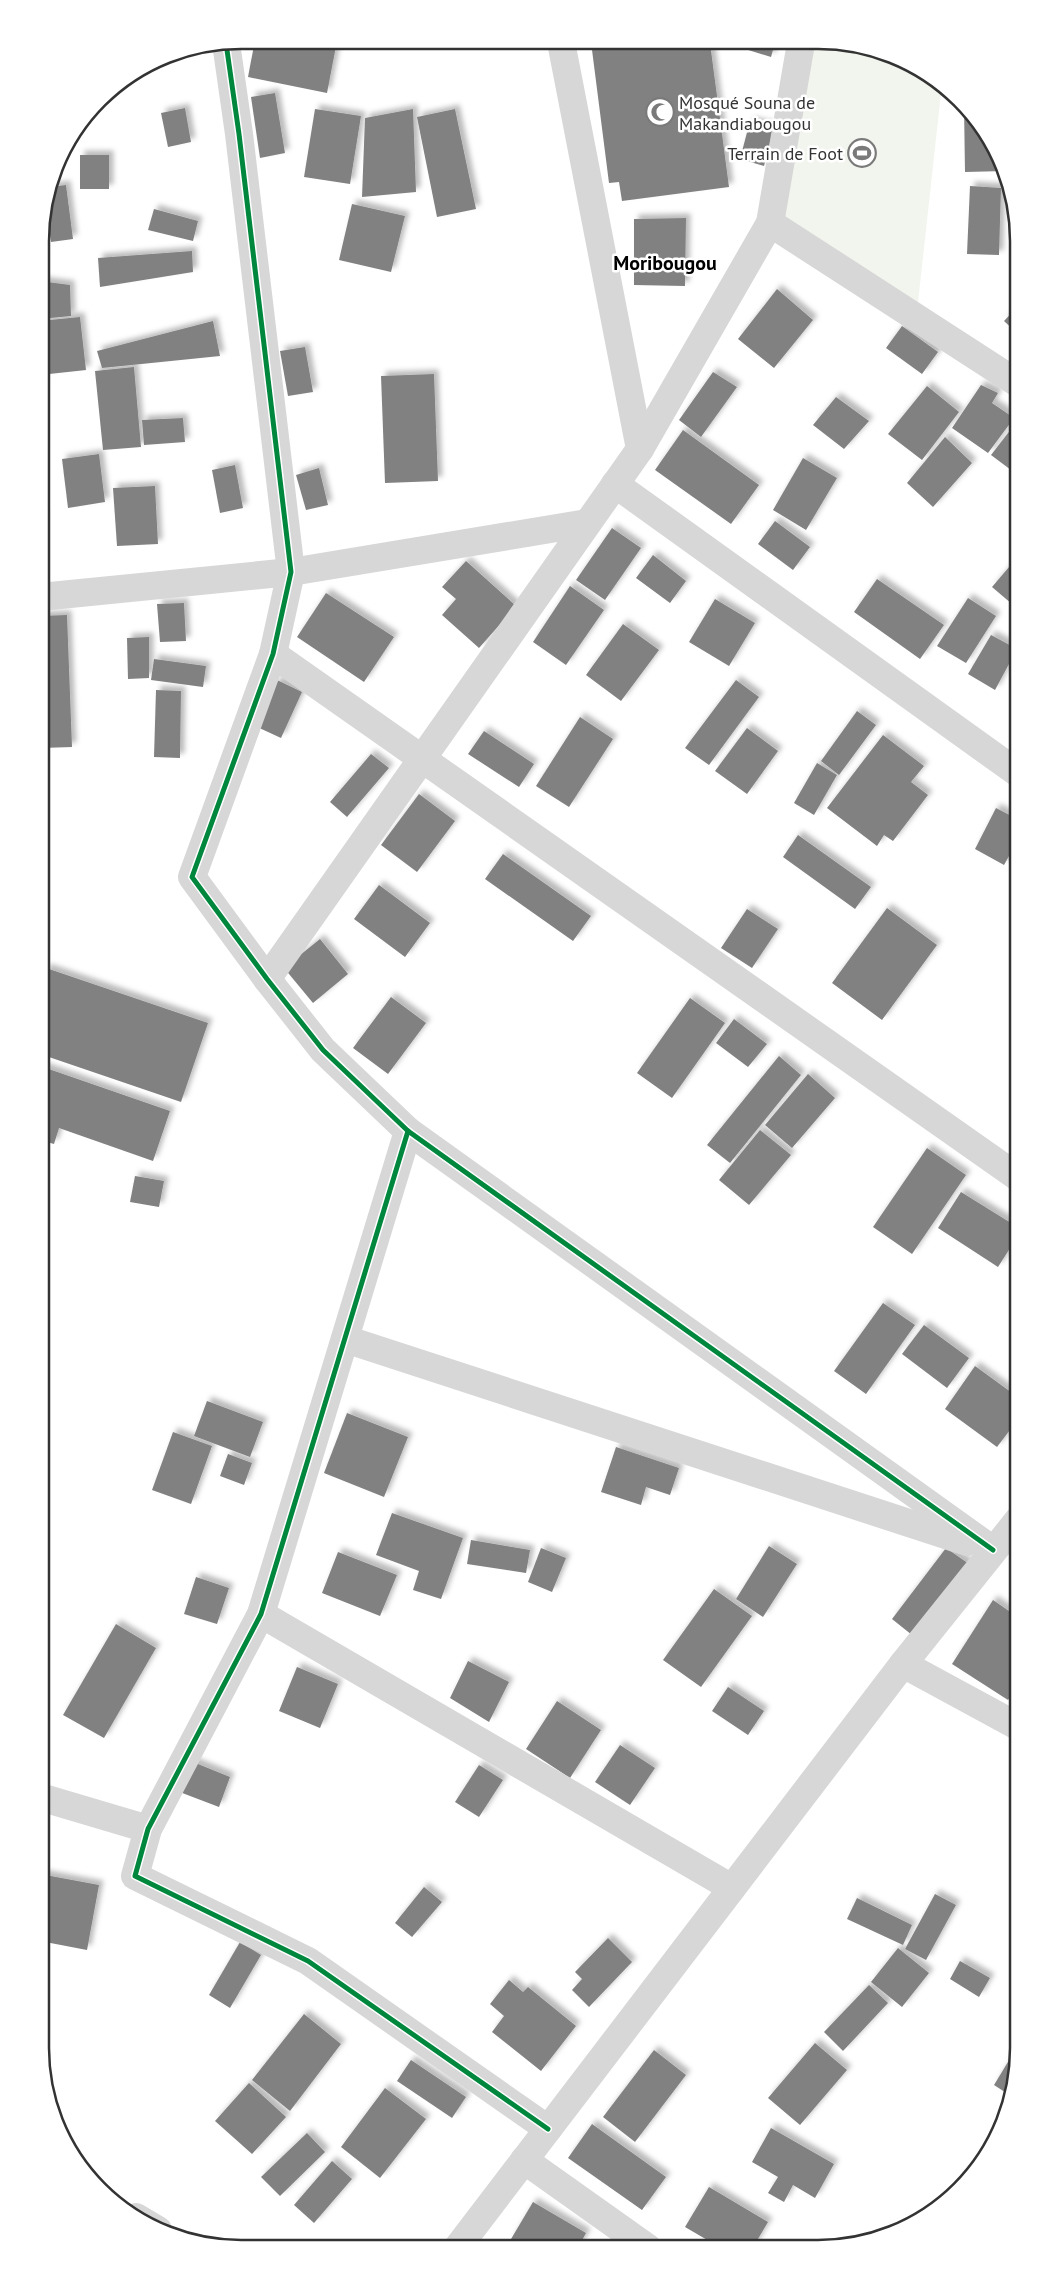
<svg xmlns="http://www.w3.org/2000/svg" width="1059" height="2289" font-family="'PT Sans',sans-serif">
<defs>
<filter id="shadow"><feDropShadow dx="4.5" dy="-4.5" stdDeviation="2.5" flood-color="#0004"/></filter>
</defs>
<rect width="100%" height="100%" fill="#fff"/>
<polygon fill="#f1f5ed" points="809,44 857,44 907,61 942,84 918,302 777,221"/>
<g fill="#818181" filter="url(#shadow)">
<polygon points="255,40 337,41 327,93 248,77"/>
<polygon points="591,42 710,43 729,187 622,201 619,182 609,183"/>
<polygon points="743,43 775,43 771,57 742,48"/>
<polygon points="275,93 285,153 260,158 251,97"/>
<polygon points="964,106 992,140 1005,171 965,172"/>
<polygon points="185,108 191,142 168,147 161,113"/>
<polygon points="315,109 361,116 350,184 304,177"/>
<polygon points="413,109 416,192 362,197 365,118"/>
<polygon points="455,109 476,209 437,217 417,117"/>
<polygon points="750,121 774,127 764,166 740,159"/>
<rect x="80" y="155" width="29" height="34"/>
<polygon points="66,185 73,239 51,242 46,206 51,187"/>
<polygon points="970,186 1001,188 999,255 967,254"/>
<polygon points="352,204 405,216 391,272 339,260"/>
<polygon points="154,209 198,221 193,241 148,230"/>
<polygon points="686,218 685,286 634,285 634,219"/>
<polygon points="192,251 193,272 100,287 98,258"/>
<polygon points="40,281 70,285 71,316 40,319"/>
<polygon points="777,289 813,320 774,368 738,339"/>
<polygon points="1019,305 1019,335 1004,321"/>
<polygon points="80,317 86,370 40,375 40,321"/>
<polygon points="213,321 220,356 102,368 97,351"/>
<polygon points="902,326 938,352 922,374 886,348"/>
<polygon points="305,347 313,392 288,396 280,351"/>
<polygon points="134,367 141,447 103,450 95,371"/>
<polygon points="713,372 737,387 701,437 679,420"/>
<polygon points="434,374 438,481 385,483 381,376"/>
<polygon points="981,385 998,393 992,403 1014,418 988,453 952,428"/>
<polygon points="927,386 959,412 922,460 888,434"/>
<polygon points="836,397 869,421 844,449 813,425"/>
<polygon points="183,418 185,442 144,445 142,420"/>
<polygon points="1019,419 1019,476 991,455"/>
<polygon points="683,430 759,485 731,524 655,470"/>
<polygon points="945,437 972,463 933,507 907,483"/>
<polygon points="99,454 105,502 68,508 62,459"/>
<polygon points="803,458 837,478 806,530 773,510"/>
<polygon points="235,465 243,508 220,513 212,470"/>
<polygon points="319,468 328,505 306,510 296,475"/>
<polygon points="155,486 158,544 117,546 113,488"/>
<polygon points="775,521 810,547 793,570 758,544"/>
<polygon points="612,528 641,548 605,600 576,580"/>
<polygon points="653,555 686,581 670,603 636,578"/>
<polygon points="1015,560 1019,563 1019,610 992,587"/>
<polygon points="466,561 516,606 479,648 442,615 456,599 442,587"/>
<polygon points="877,579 944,625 920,659 854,612"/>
<polygon points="570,586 604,610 566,665 533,642"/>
<polygon points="326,593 394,637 364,682 297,637"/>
<polygon points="968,598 996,616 966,663 937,646"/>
<polygon points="715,599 755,623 729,666 689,642"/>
<polygon points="184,603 186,641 160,642 157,604"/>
<polygon points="67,615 72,747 41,748 40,616"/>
<polygon points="623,624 659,650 621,701 586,675"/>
<polygon points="991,635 1017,649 995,690 968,674"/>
<polygon points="149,637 149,678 128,679 127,638"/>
<polygon points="154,659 206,666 203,687 151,680"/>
<polygon points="277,680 302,692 281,738 255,726"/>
<polygon points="736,680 759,697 709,765 685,748"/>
<polygon points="156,690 181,691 180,758 154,757"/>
<polygon points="857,711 876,725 839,775 821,761"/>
<polygon points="1019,714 1019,730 1012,726"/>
<polygon points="580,717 613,739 569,807 536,786"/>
<polygon points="747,728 778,751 747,794 715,771"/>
<polygon points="484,731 534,764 519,787 468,754"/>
<polygon points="883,735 924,766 911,782 928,795 893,841 884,835 877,846 827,808"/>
<polygon points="371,754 389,768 347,817 330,802"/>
<polygon points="817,763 837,775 814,815 794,803"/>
<polygon points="419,794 455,821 417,872 381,845"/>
<polygon points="996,808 1019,820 1019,838 1004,865 975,849"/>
<polygon points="798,835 871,887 855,909 783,857"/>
<polygon points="503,854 591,916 573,941 485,879"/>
<polygon points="379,885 430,923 405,957 354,919"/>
<polygon points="887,908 937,945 882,1020 832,983"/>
<polygon points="747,909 778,929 752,968 721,948"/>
<polygon points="320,939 348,974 313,1003 284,968"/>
<polygon points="46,968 208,1023 181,1102 40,1054 40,986"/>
<polygon points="391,997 426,1023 388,1074 353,1048"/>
<polygon points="690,998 725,1023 672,1098 637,1073"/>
<polygon points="734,1019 767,1044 748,1067 716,1043"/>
<polygon points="779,1056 801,1075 730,1163 707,1145"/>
<polygon points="40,1066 170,1111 153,1161 59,1128 54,1144 40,1140"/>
<polygon points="808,1074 835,1098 792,1148 765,1125"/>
<polygon points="760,1130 791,1155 749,1205 719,1180"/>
<polygon points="927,1148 966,1175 912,1254 873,1227"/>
<polygon points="135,1176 164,1181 159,1207 130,1202"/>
<polygon points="961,1192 1019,1228 1019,1234 998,1267 938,1228"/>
<polygon points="883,1303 915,1325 866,1394 834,1371"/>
<polygon points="924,1325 969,1358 947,1388 902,1354"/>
<polygon points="975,1366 1019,1398 1019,1418 997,1447 945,1409"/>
<polygon points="207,1401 263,1422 250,1457 194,1436"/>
<polygon points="347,1413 408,1437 384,1497 324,1473"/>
<polygon points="173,1432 212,1446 191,1504 152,1490"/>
<polygon points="616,1447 679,1468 670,1495 646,1487 641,1505 601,1492"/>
<polygon points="228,1454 252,1463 244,1485 220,1476"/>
<polygon points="392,1513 463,1538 441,1599 413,1590 419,1571 376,1555"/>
<polygon points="471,1540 530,1550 526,1573 467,1564"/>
<polygon points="769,1546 797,1564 763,1617 736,1599"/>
<polygon points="541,1548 566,1558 552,1592 528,1582"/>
<polygon points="946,1548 969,1564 912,1635 892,1619"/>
<polygon points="338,1552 397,1575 380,1616 322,1593"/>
<polygon points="196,1577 229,1588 217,1624 184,1614"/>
<polygon points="714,1589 752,1616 701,1687 663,1660"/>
<polygon points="993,1600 1019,1618 1019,1685 1008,1700 952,1664"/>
<polygon points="116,1624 156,1648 104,1738 63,1715"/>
<polygon points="468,1661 509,1682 489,1722 450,1698"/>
<polygon points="297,1667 338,1684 320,1728 279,1711"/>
<polygon points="728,1687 764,1711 748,1735 712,1711"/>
<polygon points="557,1701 601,1730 570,1778 526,1749"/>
<polygon points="620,1745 655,1768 630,1805 595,1782"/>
<polygon points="188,1760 230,1777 219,1807 177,1791"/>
<polygon points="479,1765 503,1780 479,1817 455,1802"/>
<polygon points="40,1874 99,1885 87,1950 40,1941"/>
<polygon points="424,1887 442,1902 412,1937 395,1923"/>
<polygon points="935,1894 956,1905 926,1960 905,1949"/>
<polygon points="857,1898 912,1925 903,1945 847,1919"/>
<polygon points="608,1938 632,1962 589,2007 572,1990 582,1979 575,1972"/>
<polygon points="240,1942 261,1955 230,2008 209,1995"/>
<polygon points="898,1948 929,1973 902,2007 871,1982"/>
<polygon points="960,1961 990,1978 979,1997 950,1979"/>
<polygon points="509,1980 523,1992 528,1987 576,2026 541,2071 492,2032 504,2016 490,2004"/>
<polygon points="869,1985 888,2003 843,2051 824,2032"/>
<polygon points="304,2014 341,2044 290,2111 252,2080"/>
<polygon points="815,2043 847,2070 800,2125 768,2098"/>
<polygon points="1017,2047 1019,2061 1011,2096 994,2085"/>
<polygon points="654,2050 686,2075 635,2142 603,2117"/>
<polygon points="411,2060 466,2097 452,2118 397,2081"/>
<polygon points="249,2083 286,2117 252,2154 215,2121"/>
<polygon points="385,2088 426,2119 380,2178 341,2147"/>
<polygon points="592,2124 666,2177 642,2210 568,2158"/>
<polygon points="771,2128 834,2164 815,2198 793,2185 784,2202 768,2193 778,2177 752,2162"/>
<polygon points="307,2133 325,2152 280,2196 261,2177"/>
<polygon points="332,2161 352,2179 314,2223 294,2205"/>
<polygon points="709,2187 768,2222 752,2249 721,2248 685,2227"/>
<polygon points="533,2202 586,2233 578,2248 525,2247 511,2239"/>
</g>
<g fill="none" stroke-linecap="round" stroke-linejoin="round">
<g stroke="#d7d7d7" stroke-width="28">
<polyline points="561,42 640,449"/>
<polyline points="226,43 239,134 291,572 273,654 192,877 267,979 323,1050 408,1131 993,1550"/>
<polyline points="801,43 770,223 1019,384"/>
<polyline points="615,484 1019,774"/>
<polyline points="40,597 291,572 587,523"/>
<polyline points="273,654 1019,1178"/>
<polyline points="267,979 640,449 770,223"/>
<polyline points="408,1131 261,1614 148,1829 135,1876 308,1961 548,2129"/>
<polyline points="345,1339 967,1542"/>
<polyline points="261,1614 732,1888"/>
<polyline points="903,1664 1019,1727"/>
<polyline points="40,1797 148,1829"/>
<polyline points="524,2160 648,2248"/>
<polyline points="136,2217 158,2230"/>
<polyline points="458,2247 903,1664 1019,1519"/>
</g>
<defs>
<g id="cycleway">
<polyline points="226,43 239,134 291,572 273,654 192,877 267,979 323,1050 408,1131 993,1550"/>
<polyline points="408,1131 261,1614 148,1829 135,1876 308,1961 548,2129"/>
</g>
</defs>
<use href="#cycleway" stroke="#fff" stroke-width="8"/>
<use href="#cycleway" stroke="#00873e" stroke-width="5"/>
</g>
<defs>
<symbol id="mosque-ring" viewBox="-11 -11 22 22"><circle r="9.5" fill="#fff" stroke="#7a7a7a" stroke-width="1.5"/><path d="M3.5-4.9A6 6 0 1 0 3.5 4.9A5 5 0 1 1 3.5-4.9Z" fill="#7a7a7a"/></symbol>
<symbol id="stadium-ring" viewBox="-11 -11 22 22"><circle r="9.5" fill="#fff" stroke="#7a7a7a" stroke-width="1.5"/><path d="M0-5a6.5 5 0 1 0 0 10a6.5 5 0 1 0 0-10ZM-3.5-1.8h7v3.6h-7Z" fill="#7a7a7a"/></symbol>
</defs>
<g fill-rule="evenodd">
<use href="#mosque-ring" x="644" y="96" width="32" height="32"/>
<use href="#stadium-ring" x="846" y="137" width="32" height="32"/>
</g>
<g text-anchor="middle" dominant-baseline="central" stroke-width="5" stroke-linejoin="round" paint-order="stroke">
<g font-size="18" fill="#333" stroke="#fff" text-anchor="start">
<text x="679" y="102">Mosqué Souna de<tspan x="679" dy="21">Makandiabougou</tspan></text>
<text x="843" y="153" text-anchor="end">Terrain de Foot</text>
</g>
<g font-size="20" font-weight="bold" fill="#000" stroke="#fff">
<text x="665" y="263">Moribougou</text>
</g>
</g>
<path d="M0 0H1059V2289H0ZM241 49H818A192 192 0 0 1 1010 241V2048A192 192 0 0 1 818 2240H241A192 192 0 0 1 49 2048V241A192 192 0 0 1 241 49Z" fill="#fff" fill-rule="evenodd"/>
<path fill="none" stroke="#333" stroke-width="2.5" d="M241 49H818A192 192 0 0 1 1010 241V2048A192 192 0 0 1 818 2240H241A192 192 0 0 1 49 2048V241A192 192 0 0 1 241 49Z"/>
</svg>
